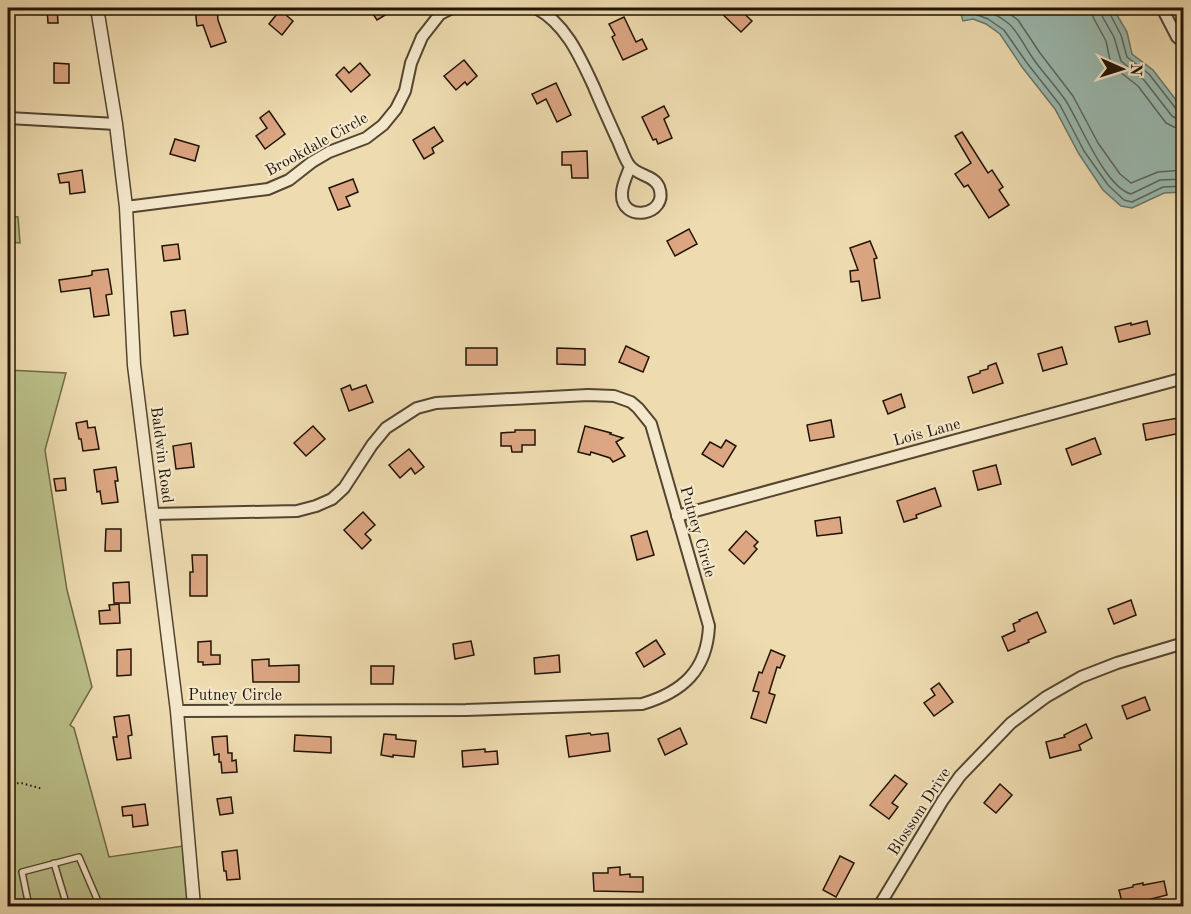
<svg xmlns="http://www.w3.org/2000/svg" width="1191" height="914" font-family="'Old Standard TT',serif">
<rect width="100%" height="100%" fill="#eedcb0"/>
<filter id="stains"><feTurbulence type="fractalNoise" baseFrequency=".00333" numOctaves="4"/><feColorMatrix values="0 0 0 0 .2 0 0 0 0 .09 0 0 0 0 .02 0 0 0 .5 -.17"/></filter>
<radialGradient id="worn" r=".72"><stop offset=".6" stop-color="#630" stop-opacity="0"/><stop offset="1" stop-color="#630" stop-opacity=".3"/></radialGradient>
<g fill="#bbc08a" stroke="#6e6a48" stroke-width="1.5">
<polygon points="8,216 18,217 20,243 8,242"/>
<polygon points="8,370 66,373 45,450 67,590 92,687 70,725 74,728 109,857 183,846 192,906 8,906"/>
</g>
<polygon fill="#9abab1" stroke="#6a776d" stroke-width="1.5" points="959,8 1113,8 1127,32 1132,54 1153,70 1183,109 1183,192 1164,193 1132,208 1121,206 1103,190 1079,154 1055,109 1022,67 1000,34 986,24 973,19 963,21"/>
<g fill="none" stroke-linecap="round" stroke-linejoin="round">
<g stroke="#5e665c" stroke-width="1.5">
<polyline points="965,8 969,13 975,14 988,19 1004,30 1027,63 1060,105 1084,151 1108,185 1124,200 1132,202 1163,187 1184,186"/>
<path d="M979 8C990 11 999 16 1008 23 1018 31 1024 46 1032 57 1042 72 1056 86 1066 101 1080 123 1105 187 1131 194L1160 180 1184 179"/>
<polyline points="1001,8 1018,20 1040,53 1073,96 1098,143 1120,174 1131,183 1158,172 1184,170"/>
<polyline points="1092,8 1093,17 1106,41 1110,60 1115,68 1138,86 1166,123 1174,127 1184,129"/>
<polyline points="1101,8 1102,16 1114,37 1121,61 1144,80 1172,116 1177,119 1184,119"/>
<polyline points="1108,8 1109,12 1121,35 1127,57 1149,74 1177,110 1184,112"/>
</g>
</g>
<g fill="#dca683" stroke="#211306" stroke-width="1.5">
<polygon points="47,8 57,8 58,23 48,23"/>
<polygon points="195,8 217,8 218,20 226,42 211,47 203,25 197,26"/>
<polygon points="369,8 397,8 377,20"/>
<polygon points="716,8 738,8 752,21 741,32"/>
<polygon points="280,10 293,21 282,35 269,24"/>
<polygon points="624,17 636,42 642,39 647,49 623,60 612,37 615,35 609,24"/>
<polygon points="464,60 477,76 467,85 465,82 456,90 444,76"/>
<polygon points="54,63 69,64 69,83 54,83"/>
<polygon points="360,63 370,75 351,92 336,75 344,67 349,73"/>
<polygon points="556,83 571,115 557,122 546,99 537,104 532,94"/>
<polygon points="664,106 669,116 664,119 672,138 658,144 656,139 653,140 642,117"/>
<polygon points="269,111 285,134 265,149 256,136 267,128 260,118"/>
<polygon points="434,127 443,141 432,148 434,153 424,159 413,140"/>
<polygon points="962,132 988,173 992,170 1003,187 999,190 1009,205 989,218 968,185 964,187 955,174 971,163 955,136"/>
<polygon points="175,139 199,146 195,161 170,154"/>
<polygon points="587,151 588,178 572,178 571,165 562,165 562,152"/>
<polygon points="82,170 85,192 70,194 69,182 60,183 58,174"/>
<polygon points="353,179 358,192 346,197 350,206 338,210 329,188"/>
<polygon points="689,229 697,244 675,256 667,241"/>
<polygon points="870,241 877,258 874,259 880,298 862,301 859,281 851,282 850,271 858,270 850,248"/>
<polygon points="178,244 180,259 164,261 162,246"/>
<polygon points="108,269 112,294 106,295 109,315 94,317 90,288 61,292 59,280 88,276 92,275 92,271"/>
<polygon points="185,310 188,334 174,336 171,312"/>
<polygon points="1147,321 1150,334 1119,342 1115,327 1131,323 1131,325"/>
<polygon points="626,346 649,357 643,372 619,362"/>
<polygon points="1062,347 1067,364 1043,371 1038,354"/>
<rect x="466" y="348" width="31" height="17"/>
<polygon points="557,348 585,349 585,365 557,364"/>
<polygon points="996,363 1003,383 973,393 968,377 980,373 980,371 988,369 988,366"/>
<polygon points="350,385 352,390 366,385 373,402 349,411 341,389"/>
<polygon points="901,394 905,407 888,414 883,401"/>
<polygon points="1178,418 1181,433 1146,440 1143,424"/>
<polygon points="831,420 834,437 810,441 807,425"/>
<polygon points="87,421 88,428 95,427 99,449 83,451 81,439 79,439 76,423"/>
<polygon points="313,426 325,439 306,456 294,443"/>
<polygon points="585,426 611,433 610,434 623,438 616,442 625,456 613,462 610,458 591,452 590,455 578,452"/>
<polygon points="515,430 535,430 535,445 522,445 522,452 512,452 511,446 501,446 501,433 515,432"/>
<polygon points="1095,438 1101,454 1072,465 1066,449"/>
<polygon points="726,440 736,446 723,467 702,454 710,442 721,448"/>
<polygon points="191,443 194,467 176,469 173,446"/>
<polygon points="409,449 424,467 415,474 411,468 400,478 389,465"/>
<polygon points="996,465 1001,484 978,490 973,471"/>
<polygon points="116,467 118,481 115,481 118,502 102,504 100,491 97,492 94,470"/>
<polygon points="65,478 66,490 56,491 54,479"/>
<polygon points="935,488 941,506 916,515 917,518 904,522 897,501"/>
<polygon points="363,512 375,525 365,534 371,540 362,549 344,530"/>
<polygon points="840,517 842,533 817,536 815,521"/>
<polygon points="106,529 121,529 121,551 105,551"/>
<polygon points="647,531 654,555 637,560 631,536"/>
<polygon points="746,531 758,542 754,546 757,549 744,564 729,550"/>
<polygon points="192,555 207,555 207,596 190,596 190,572 193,572"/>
<polygon points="129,582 130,603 114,603 113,583"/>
<polygon points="1131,600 1136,615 1114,624 1108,609"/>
<polygon points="119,604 120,623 100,624 99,611 110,610 109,605"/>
<polygon points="1037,612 1046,632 1028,640 1029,642 1008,651 1002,637 1015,631 1013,624 1020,621 1019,620"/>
<polygon points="656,640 665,654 644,667 636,653"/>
<polygon points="211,641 211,655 220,655 220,664 203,665 203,662 198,662 198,642"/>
<polygon points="471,641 474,655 455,659 453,644"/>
<polygon points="131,649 131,675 117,676 117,650"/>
<polygon points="771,650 785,656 780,668 777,667 769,693 775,695 766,723 751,718 759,692 753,691 759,672 762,673"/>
<polygon points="559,655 560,672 535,674 534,658"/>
<polygon points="269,659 269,666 299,665 299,682 253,682 252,660"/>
<polygon points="371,666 394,666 393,684 371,684"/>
<polygon points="939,683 953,702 934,716 924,703 935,695 931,689"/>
<polygon points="1145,697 1150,710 1127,719 1122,706"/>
<polygon points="129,715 132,735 128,736 131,758 117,760 113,737 117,737 114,717"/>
<polygon points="1086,724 1092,738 1079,745 1081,750 1050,758 1046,742 1065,737 1064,735"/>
<polygon points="680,728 687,744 665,755 658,739"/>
<polygon points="590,733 591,735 608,733 610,751 569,757 566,736"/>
<polygon points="384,734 396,735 396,739 416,741 414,757 393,755 393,757 381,755"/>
<polygon points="295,735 331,737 331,753 294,751"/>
<polygon points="227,736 228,753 232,753 232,761 236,760 237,772 222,773 221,762 219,762 219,754 214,755 212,737"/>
<polygon points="485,749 485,752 497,751 498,764 463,767 462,751"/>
<polygon points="895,775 907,784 892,803 898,807 889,819 870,805"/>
<polygon points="1000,784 1012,795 996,813 984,803"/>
<polygon points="231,797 233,813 220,815 217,799"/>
<polygon points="145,804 148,825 133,827 132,815 123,816 122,807"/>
<polygon points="237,850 240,879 227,880 226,871 224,871 222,852"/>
<polygon points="840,856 854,863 836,897 823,890"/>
<polygon points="620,867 620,875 630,874 630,877 643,877 643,892 594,891 593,873 608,873 608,868"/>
<polygon points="1164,881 1167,895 1123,906 1119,890 1133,887 1133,885 1143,883 1143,885"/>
</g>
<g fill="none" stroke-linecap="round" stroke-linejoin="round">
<defs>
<g id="service">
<polyline points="54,863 67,906"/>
<polyline points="29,906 22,872 79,857 100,906"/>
</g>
<g id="minor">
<path d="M536 8C566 24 580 57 594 87 601 104 609 121 616 137 620 144 625 161 630 166 638 176 654 175 659 187 670 216 620 224 622 193 622 185 627 175 630 167"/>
<polyline points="1162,8 1177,37 1184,43"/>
<polyline points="8,118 116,124"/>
<polyline points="126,207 268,189 289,180 312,162 329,152 366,138 383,125 396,109 405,91 411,63 422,37 440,14 452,8"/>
<path d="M152 514 297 511 316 506 332 499 344 488 372 445 386 428 417 408 436 403 588 395 614 396 631 402 638 408 651 424 709 626C707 670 683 692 642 704L466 710 177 711"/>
<polyline points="677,516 1184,378"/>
<polyline points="879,906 943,800 960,776 1011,723 1046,697 1081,677 1117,663 1184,643"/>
</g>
<polyline id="tertiary" points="97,8 116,124 126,207 134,365 177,711 194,906"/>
</defs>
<use href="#service" stroke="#544530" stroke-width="8"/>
<use href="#minor" stroke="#544530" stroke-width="14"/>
<use href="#tertiary" stroke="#544530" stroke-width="15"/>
<g stroke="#211306" stroke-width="2" stroke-dasharray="1.5 3" stroke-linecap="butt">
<polyline points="8,784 21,783 43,789"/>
<polyline points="8,880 9,881"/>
</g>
<use href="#service" stroke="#f4e8cc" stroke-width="5"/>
<use href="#minor" stroke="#f4e8cc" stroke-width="10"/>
<use href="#tertiary" stroke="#f4e8cc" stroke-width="12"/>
</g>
<g text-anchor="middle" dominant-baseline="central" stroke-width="4.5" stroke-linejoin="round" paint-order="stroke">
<g font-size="16" fill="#211306" stroke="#f4e8cc">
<text transform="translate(317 145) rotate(-29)">Brookdale Circle</text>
<text transform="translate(927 433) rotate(-15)">Lois Lane</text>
<text transform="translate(161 455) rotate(83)">Baldwin Road</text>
<text transform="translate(697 532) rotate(74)">Putney Circle</text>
<text x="235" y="696">Putney Circle</text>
<text transform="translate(920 812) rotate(-57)">Blossom Drive</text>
</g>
</g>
<rect width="1191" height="914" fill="none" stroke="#eedcb0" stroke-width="30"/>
<rect x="9" y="9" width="1173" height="896" fill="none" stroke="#211306" stroke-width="3"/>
<rect x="15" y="15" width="1161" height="884" fill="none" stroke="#211306" stroke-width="1.5"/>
<g transform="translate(1122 69) rotate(93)" stroke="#f4e8cc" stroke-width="4.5" paint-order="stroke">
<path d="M0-4.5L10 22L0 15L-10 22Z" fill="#211306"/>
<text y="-9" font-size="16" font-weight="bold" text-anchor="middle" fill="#211306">N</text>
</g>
<rect width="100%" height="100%" filter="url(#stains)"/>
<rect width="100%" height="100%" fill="url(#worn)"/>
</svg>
